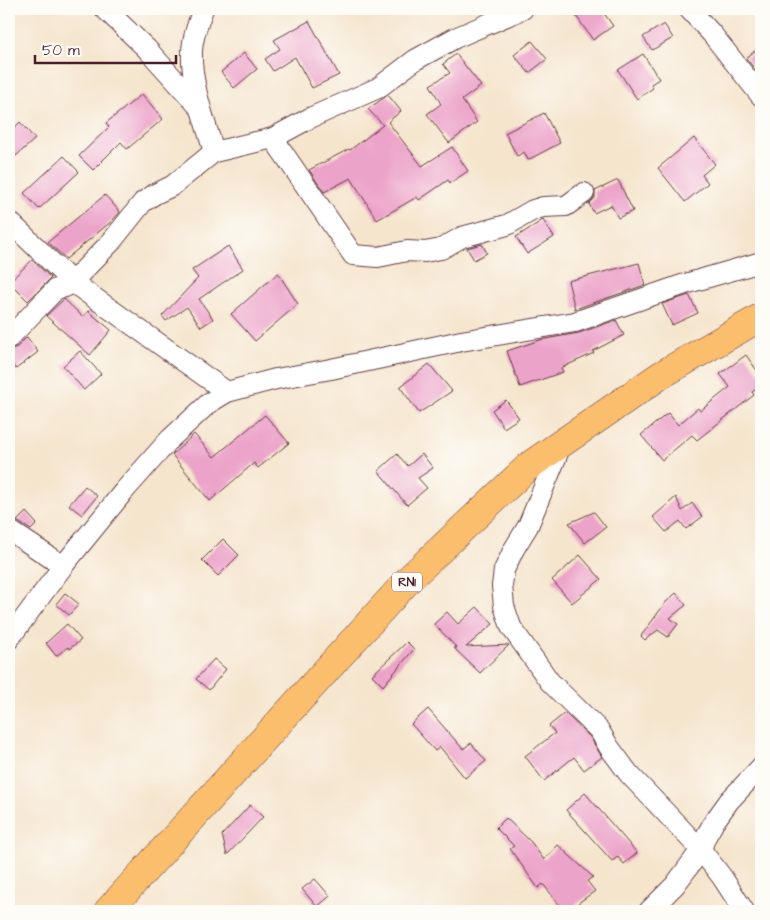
<svg xmlns="http://www.w3.org/2000/svg" width="770" height="920" font-family="'Architects Daughter',sans-serif">
<rect width="100%" height="100%" fill="#fdfcf7"/>
<filter id="ink" filterUnits="userSpaceOnUse"><feTurbulence type="fractalNoise" baseFrequency=".02" numOctaves="2"/><feDisplacementMap in="SourceGraphic" scale="10" xChannelSelector="R" yChannelSelector="G"/><feConvolveMatrix kernelMatrix="1 2 1 2 8 2 1 2 1" color-interpolation-filters="sRGB"/></filter>
<filter id="wash" filterUnits="userSpaceOnUse"><feTurbulence type="fractalNoise" baseFrequency=".0096" numOctaves="4" result="noise"/><feDisplacementMap in="SourceGraphic" scale="20" xChannelSelector="R" yChannelSelector="G"/><feGaussianBlur stdDeviation="1.12" result="paint"/><feColorMatrix in="noise" values="0 0 0 0 0 0 0 0 0 0 0 0 0 0 0 0 0 1.4 0 .05"/><feComposite in="paint" operator="in"/></filter>
<g filter="url(#wash)">
<rect width="100%" height="100%" fill="#f5e5cd"/>
<g id="blocks">
<g fill="#eca3c9">
<polygon points="571,9 601,9 613,26 593,40"/>
<polygon points="309,21 339,75 312,88 295,57 273,71 265,59 280,49 274,40"/>
<polygon points="664,24 673,38 652,50 643,37"/>
<polygon points="532,41 547,59 529,73 514,55"/>
<polygon points="761,46 761,77 746,58"/>
<polygon points="244,53 257,69 234,88 221,72"/>
<polygon points="456,54 481,86 462,100 477,122 449,143 427,114 441,104 430,85 450,73 443,64"/>
<polygon points="643,54 659,79 651,84 653,88 637,99 618,70"/>
<polygon points="142,94 163,119 127,149 121,142 93,170 79,156 109,127 106,123"/>
<polygon points="388,95 401,111 388,122 422,166 452,147 468,171 450,183 448,180 419,200 417,197 377,220 351,178 324,192 309,170 349,149 350,150 383,125 368,109"/>
<polygon points="544,113 560,143 528,160 524,152 517,156 505,133"/>
<polygon points="20,122 35,139 16,156 9,149 9,133"/>
<polygon points="694,138 715,164 702,175 708,183 685,202 658,168"/>
<polygon points="64,156 79,172 39,209 24,193"/>
<polygon points="618,180 633,211 618,218 611,205 594,213 589,204 595,198 595,191"/>
<polygon points="105,195 120,212 113,220 66,259 48,242"/>
<polygon points="543,220 554,237 527,254 516,237"/>
<polygon points="482,244 487,253 474,260 467,248"/>
<polygon points="228,246 243,269 199,299 213,319 201,327 187,307 166,321 162,316 198,278 192,270"/>
<polygon points="32,260 51,278 28,301 9,282"/>
<polygon points="639,263 645,285 575,309 568,281"/>
<polygon points="278,273 298,304 255,341 231,314"/>
<polygon points="689,295 698,313 672,325 662,304"/>
<polygon points="64,299 83,317 88,311 111,330 90,355 46,316"/>
<polygon points="616,320 624,335 593,351 594,353 561,368 563,372 520,387 507,351 540,340 579,333"/>
<polygon points="27,337 38,352 16,369 9,360 9,350 17,347"/>
<polygon points="80,351 101,374 84,390 63,366"/>
<polygon points="746,355 761,376 761,386 752,392 754,395 697,440 692,435 662,460 641,435 668,413 678,425 698,408 700,411 730,387 720,374"/>
<polygon points="429,364 452,391 419,413 400,387"/>
<polygon points="506,400 519,418 504,428 492,410"/>
<polygon points="265,415 289,443 258,468 254,463 210,501 172,455 194,434 214,457"/>
<polygon points="397,454 408,466 422,454 433,468 418,478 427,488 407,505 378,471"/>
<polygon points="85,486 97,496 82,515 69,505"/>
<polygon points="676,497 682,511 692,503 702,517 686,529 680,521 666,532 653,517"/>
<polygon points="26,512 37,524 31,530 17,521"/>
<polygon points="594,512 606,527 585,543 569,523"/>
<polygon points="223,539 239,555 218,576 202,560"/>
<polygon points="580,555 601,579 572,603 552,580"/>
<polygon points="65,593 79,604 69,615 56,604"/>
<polygon points="676,593 686,605 670,618 678,624 668,637 658,630 645,640 641,636 666,602"/>
<polygon points="477,607 493,624 466,647 509,645 480,673 454,648 457,648 434,624 447,612 458,624"/>
<polygon points="67,624 81,640 69,649 68,647 56,656 46,643"/>
<polygon points="407,642 414,649 383,686 372,675"/>
<polygon points="214,659 226,669 209,690 196,679"/>
<polygon points="428,709 463,749 471,743 486,761 465,778 440,747 435,751 411,724"/>
<polygon points="565,713 590,737 602,757 584,770 574,757 544,781 525,756 555,733 549,726"/>
<polygon points="585,793 637,853 624,864 618,857 612,861 566,810"/>
<polygon points="250,805 263,817 227,855 222,835"/>
<polygon points="506,818 531,842 544,860 558,845 593,877 587,881 595,891 567,911 564,911 543,884 538,888 510,849 514,846 496,828"/>
<polygon points="315,879 330,896 317,907 302,889"/>
</g>
</g>
</g>
<g filter="url(#ink)">
<use href="#blocks" fill-opacity="0" stroke="#643d43" stroke-width="1"/>
<g fill="none" stroke-linecap="round" stroke-linejoin="round">
<defs>
<g id="minor">
<polyline points="105,9 147,49 200,108"/>
<path d="M203 9C199 20 195 31 193 42 187 74 205 121 214 152"/>
<polyline points="689,9 712,34 761,96"/>
<polyline points="273,138 353,255 378,257 407,251 425,252 441,249 462,237 507,225 533,210 543,207 566,206 584,193"/>
<polyline points="9,221 72,282 227,392"/>
<polyline points="9,338 56,289 65,287 72,282 111,242 143,202 155,194 172,186 214,152 273,138 310,118 378,88 415,60 455,38 523,9"/>
<polyline points="562,443 528,526 514,549 504,570 502,586 504,606 511,627 550,682 599,730 609,747 629,774 701,850 722,877 744,911"/>
<polyline points="9,530 63,566"/>
<polyline points="9,639 63,566 124,491 170,439 209,403 227,392 276,379 331,369 461,341 575,322 685,284 761,262"/>
<polyline points="649,911 675,885 701,850 705,838 714,822 729,801 761,767"/>
</g>
<polyline id="highway" points="108,911 410,578 530,465 661,375 761,317"/>
</defs>
<use href="#minor" stroke="#643d43" stroke-width="22"/>
<use href="#highway" stroke="#643d43" stroke-width="29"/>
<use href="#minor" stroke="#fff" stroke-width="20"/>
<use href="#highway" stroke="#fabe6d" stroke-width="28"/>
</g>
</g>
<g text-anchor="middle" dominant-baseline="central" stroke-width="4" stroke-linejoin="round" paint-order="stroke">
<rect fill="#fdfcf7" stroke="#806168" stroke-width="1" x="392" y="572.5" width="30" height="19" rx="4"/>
<g font-size="12" font-weight="bold" fill="#4a1f2b">
<text x="407" y="582">RN1</text>
</g>
</g>
<rect width="770" height="920" fill="none" stroke="#fdfcf7" stroke-width="30"/>
<path d="M35 55v8h141v-8" fill="none" stroke="#4a1f2b" stroke-width="2.5"/>
<text x="42" y="55" font-size="15" fill="#4a1f2b" stroke="#fdfcf7" stroke-width="4" paint-order="stroke">50 m</text>
</svg>
